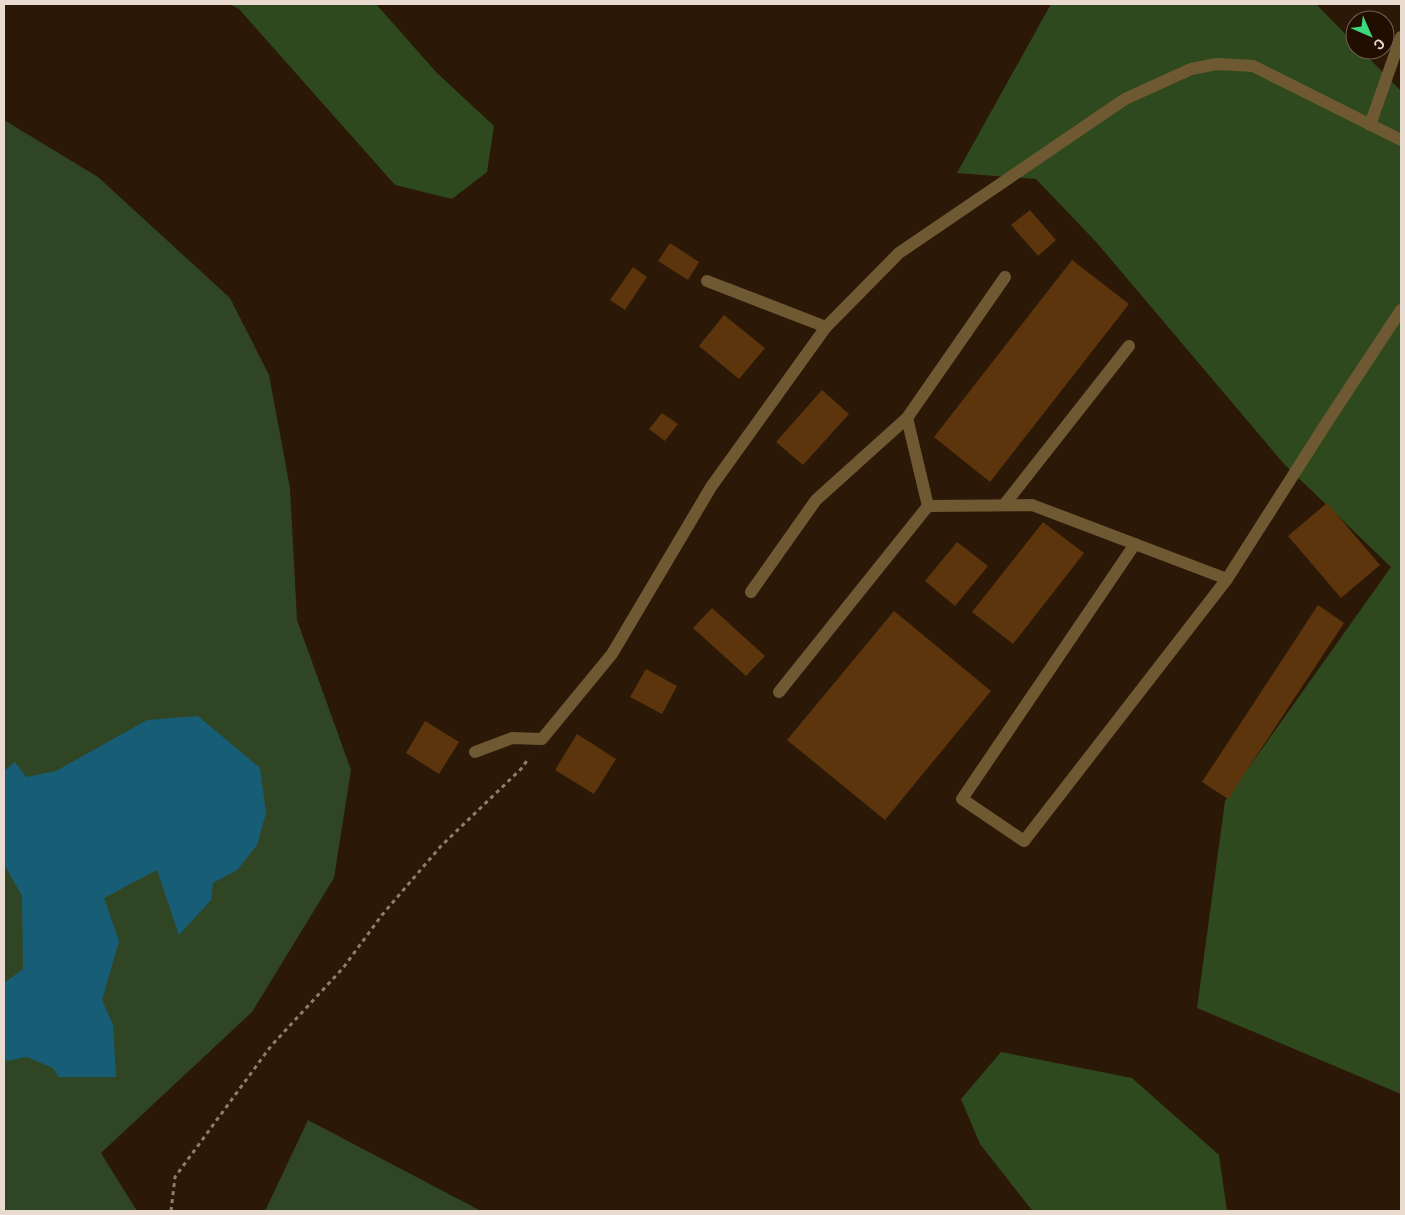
<svg xmlns="http://www.w3.org/2000/svg" width="1405" height="1215" font-family="Roboto,sans-serif">
<rect width="100%" height="100%" fill="#2b1806"/>
<g fill="#304524">
<polygon points="4,120 98,177 230,298 269,375 290,488 297,620 351,770 334,878 252,1012 101,1153 137,1211 4,1211"/>
<polygon points="308,1120 481,1211 265,1211"/>
</g>
<g fill="#2e491d">
<polygon points="229,4 376,4 436,72 494,126 487,172 452,199 395,185 239,9"/>
<polygon points="1051,4 1316,4 1355,44 1355,50 1361,50 1401,91 1401,1094 1197,1008 1225,801 1391,567 1284,464 1097,243 1036,179 957,173"/>
<polygon points="1001,1052 1132,1078 1219,1155 1227,1211 1034,1211 1031,1209 980,1144 961,1099"/>
</g>
<polygon fill="#185d76" points="198,716 260,768 266,813 257,845 237,870 213,883 211,900 179,935 157,870 104,898 119,941 102,1000 113,1025 116,1077 59,1077 53,1068 27,1057 6,1061 4,1055 4,983 23,969 22,896 4,864 4,771 15,762 26,777 56,771 147,720"/>
<g fill="#5d350d">
<polygon points="1030,210 1056,240 1038,256 1011,225"/>
<polygon points="670,243 699,262 688,280 658,261"/>
<polygon points="1072,260 1129,304 990,482 934,437"/>
<polygon points="633,267 647,277 625,310 610,300"/>
<polygon points="724,315 765,348 739,379 699,346"/>
<polygon points="822,390 849,414 803,465 776,442"/>
<polygon points="662,413 678,424 665,441 649,429"/>
<polygon points="1327,503 1380,565 1341,598 1288,536"/>
<polygon points="1043,522 1084,553 1013,644 972,612"/>
<polygon points="957,542 988,566 955,606 925,581"/>
<polygon points="1318,605 1344,623 1228,799 1202,782"/>
<polygon points="712,608 765,656 746,676 693,628"/>
<polygon points="894,611 991,691 885,820 787,740"/>
<polygon points="646,669 677,686 662,714 630,697"/>
<polygon points="425,721 459,742 439,774 406,753"/>
<polygon points="577,734 616,759 594,794 555,770"/>
</g>
<g fill="none" stroke-linecap="round" stroke-linejoin="round">
<polyline stroke="#8f7e70" stroke-width="3" stroke-dasharray="4 4" stroke-linecap="butt" points="171,1211 175,1177 271,1046 343,968 382,915 441,846 521,769 529,758"/>
<g stroke="#6f5933" stroke-width="12">
<polyline points="1370,125 1401,37"/>
<polyline points="707,281 826,327"/>
<polyline points="1004,505 1129,346"/>
<polyline points="928,506 1032,505 1227,579"/>
<polyline points="1135,544 962,799 1024,841 1227,579 1329,419 1401,310"/>
<polyline points="751,592 816,500 907,418 1005,277"/>
<polyline points="779,692 928,506 907,418"/>
<polyline points="475,752 512,738 542,739 612,654 711,487 826,327 899,253 1125,99 1191,69 1217,64 1253,66 1401,140"/>
</g>
</g>
<rect width="1405" height="1215" fill="none" stroke="#e9dbd0" stroke-width="10"/>
<g transform="translate(1370 35) rotate(135)"><circle r="24" fill="#210e01" stroke="#716054"/>
<path d="M0-4L9 19L0 12L-9 19Z" fill="#3fd77d"/>
<text y="-8" font-size="14" font-weight="bold" text-anchor="middle" fill="#e9dbd0">С</text>
</g>
</svg>
